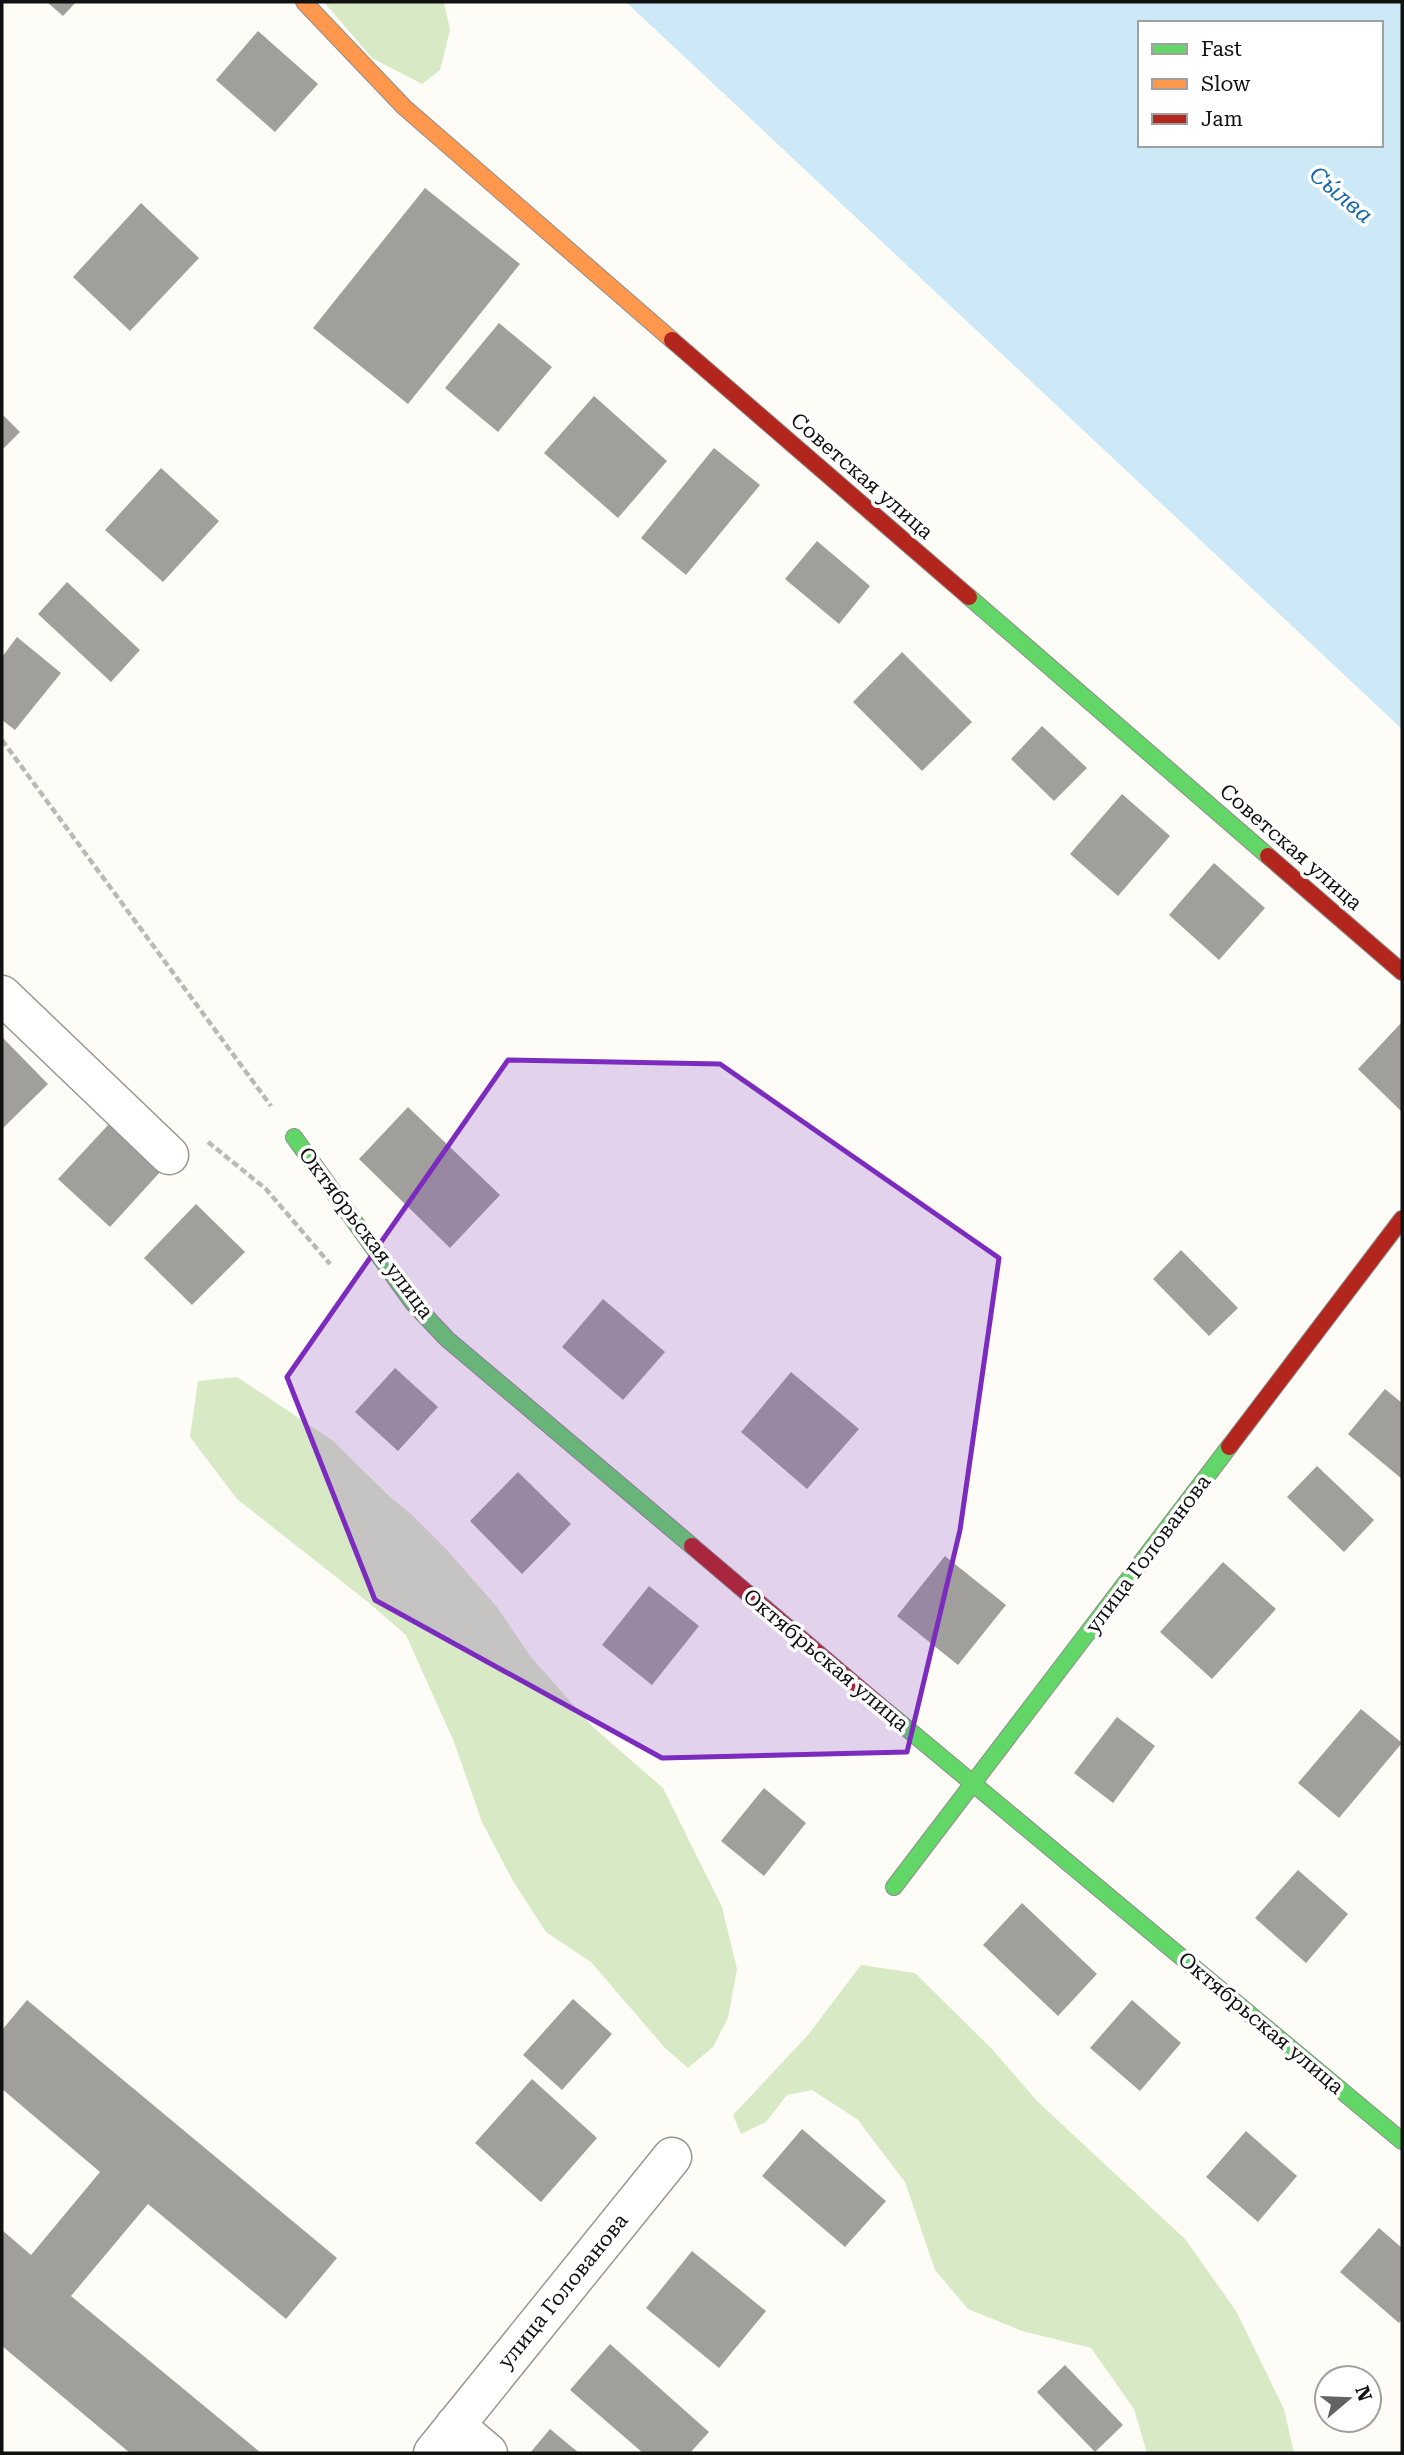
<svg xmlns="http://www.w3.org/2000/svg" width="1404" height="2455" font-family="'Roboto Serif',serif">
<rect width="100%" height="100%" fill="#fdfcf7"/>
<g fill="#d8eac5">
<polygon points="324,2 444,2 450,30 440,70 422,84 372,58"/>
<polygon points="237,1377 332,1440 390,1497 411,1514 447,1550 497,1607 530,1656 594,1728 663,1788 722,1907 737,1969 728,2018 713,2047 688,2068 665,2048 591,1962 546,1932 513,1881 482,1822 454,1742 406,1635 369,1603 237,1499 190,1437 198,1381"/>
<polygon points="861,1965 915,1973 992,2049 1037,2101 1185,2239 1236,2311 1284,2409 1294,2453 1147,2453 1134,2409 1091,2348 1022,2331 968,2309 935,2270 905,2182 857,2119 812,2090 787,2095 766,2122 741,2134 733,2115 808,2035"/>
</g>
<path fill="#cde8f7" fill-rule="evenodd" d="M626 2H1402V729ZM1140 23H1381V145H1140Z"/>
<g fill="#a19f9c">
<polygon points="47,2 76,2 63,16"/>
<polygon points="258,31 318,84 275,132 216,80"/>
<polygon points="425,188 520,264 408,404 313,328"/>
<polygon points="141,203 199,258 130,331 73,277"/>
<polygon points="499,323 552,367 498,432 445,388"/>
<polygon points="594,396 667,461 618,518 544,453"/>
<polygon points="2,414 20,432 2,450"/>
<polygon points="714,448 760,485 686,575 641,538"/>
<polygon points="161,468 219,521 163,582 105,530"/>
<polygon points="817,541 870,586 839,624 785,579"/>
<polygon points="67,582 140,650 111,682 38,614"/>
<polygon points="17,637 61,673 15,730 2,720 2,657"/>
<polygon points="902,652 972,722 922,771 853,702"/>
<polygon points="1042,726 1087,768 1054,801 1011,759"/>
<polygon points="1122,794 1170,836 1118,896 1070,854"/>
<polygon points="1214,863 1265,908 1219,960 1169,915"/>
<polygon points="1402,1022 1402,1112 1358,1069"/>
<polygon points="2,1037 48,1084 2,1129"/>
<polygon points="408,1107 500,1195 450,1248 359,1159"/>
<polygon points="110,1123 161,1171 110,1227 58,1179"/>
<polygon points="196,1204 245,1252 192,1305 144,1258"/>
<polygon points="1181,1250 1238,1308 1209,1336 1153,1279"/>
<polygon points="603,1299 665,1352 623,1400 562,1347"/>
<polygon points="395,1368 438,1407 398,1451 355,1412"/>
<polygon points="791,1372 859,1429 807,1489 741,1432"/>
<polygon points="1385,1389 1402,1403 1402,1479 1348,1434"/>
<polygon points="1317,1466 1374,1520 1344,1552 1287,1497"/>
<polygon points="518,1472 571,1524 522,1574 470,1521"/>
<polygon points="945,1556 1006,1605 958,1665 897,1616"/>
<polygon points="1223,1562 1276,1609 1212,1679 1160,1632"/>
<polygon points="649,1586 699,1626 652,1685 602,1645"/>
<polygon points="1361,1709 1402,1743 1339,1818 1298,1783"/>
<polygon points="1117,1717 1155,1746 1113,1803 1074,1773"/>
<polygon points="764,1788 806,1823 764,1876 721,1841"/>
<polygon points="1298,1870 1348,1914 1306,1963 1255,1918"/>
<polygon points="1022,1903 1097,1974 1058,2016 983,1945"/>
<polygon points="573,1999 612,2034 562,2090 523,2055"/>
<polygon points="27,2000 337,2258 286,2319 148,2204 71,2296 261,2453 130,2453 2,2346 2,2230 31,2255 100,2172 2,2089 2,2030"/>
<polygon points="1132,2000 1181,2043 1140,2091 1090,2048"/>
<polygon points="532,2079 597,2138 541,2202 475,2143"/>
<polygon points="802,2129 886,2201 845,2247 762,2176"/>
<polygon points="1246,2131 1297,2176 1258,2222 1206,2177"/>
<polygon points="1379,2228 1402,2248 1402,2319 1399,2323 1340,2272"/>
<polygon points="692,2251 766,2311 719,2368 646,2308"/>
<polygon points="610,2344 709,2432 690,2453 643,2453 570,2390"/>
<polygon points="1065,2365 1123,2425 1095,2452 1037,2392"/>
<polygon points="550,2429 579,2453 530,2453"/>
</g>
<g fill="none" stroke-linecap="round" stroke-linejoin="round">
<defs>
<g id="street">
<polyline points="2,995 169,1155"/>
<polyline points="455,2425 488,2453"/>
<polyline points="433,2453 672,2157"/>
</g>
<g id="fast">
<polyline points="969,597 1268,856"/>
<polyline points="294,1137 413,1303 447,1339 692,1546"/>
<polyline points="886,1711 1402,2141"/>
<polyline points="894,1887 1229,1447"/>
</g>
<polyline id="slow" points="304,2 404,107 672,340"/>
<g id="jam">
<polyline points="672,340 969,597"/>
<polyline points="1268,856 1402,972"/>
<polyline points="1229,1447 1402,1219"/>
<polyline points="692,1546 886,1711"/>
</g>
</defs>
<use href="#street" stroke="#979795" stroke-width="41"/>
<use href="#fast" stroke="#8e8d8b" stroke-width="18"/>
<use href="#slow" stroke="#8e8d8b" stroke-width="18"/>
<use href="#jam" stroke="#8e8d8b" stroke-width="18"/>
<g stroke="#b9b9b8" stroke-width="4.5" stroke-dasharray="7 3.5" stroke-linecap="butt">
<polyline points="2,740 271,1106"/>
<polyline points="208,1142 266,1189 330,1264"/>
</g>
<use href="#street" stroke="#fffffe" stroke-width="38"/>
<use href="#fast" stroke="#63d668" stroke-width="16"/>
<use href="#slow" stroke="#ff974d" stroke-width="16"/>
<use href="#jam" stroke="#b3261e" stroke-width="16"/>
</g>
<path fill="#7b2cbf" fill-opacity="0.2" stroke="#7b2cbf" stroke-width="5" stroke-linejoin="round" d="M508 1060 720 1064 999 1258 960 1530 907 1752 662 1758 375 1600 287 1377Z"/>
<g text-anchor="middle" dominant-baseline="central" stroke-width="7" stroke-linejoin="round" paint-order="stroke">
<g font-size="21" fill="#111" stroke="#fff">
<text transform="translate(862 476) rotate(41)">Советская улица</text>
<text transform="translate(1291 847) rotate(41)">Советская улица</text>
<text transform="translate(366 1233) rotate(53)">Октябрьская улица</text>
<text transform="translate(1148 1554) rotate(-53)">улица Голованова</text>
<text transform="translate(826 1660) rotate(40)">Октябрьская улица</text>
<text transform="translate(1261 2023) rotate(40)">Октябрьская улица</text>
<text transform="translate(563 2291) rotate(-51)">улица Голованова</text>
</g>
<g font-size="23" font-style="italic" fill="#1768a6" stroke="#fff">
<text transform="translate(1341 195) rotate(40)">Сы́лва</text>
</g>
</g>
<rect width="1404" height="2455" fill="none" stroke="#111111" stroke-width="7"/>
<rect x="1138" y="21" width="245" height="126" fill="#ffffff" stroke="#a0a0a0" stroke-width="2"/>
<rect x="1152" y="44" width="35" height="10" fill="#63d668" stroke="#a0a0a0" stroke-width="2"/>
<text x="1201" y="56" font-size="21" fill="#111111">Fast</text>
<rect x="1152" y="79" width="35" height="10" fill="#ff974d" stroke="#a0a0a0" stroke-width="2"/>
<text x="1201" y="91" font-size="21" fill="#111111">Slow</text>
<rect x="1152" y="114" width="35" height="10" fill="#b3261e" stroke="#a0a0a0" stroke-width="2"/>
<text x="1201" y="126" font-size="21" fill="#111111">Jam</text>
<g transform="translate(1348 2399) rotate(71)"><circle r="33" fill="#ffffff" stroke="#a0a0a0" stroke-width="2"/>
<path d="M0-5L12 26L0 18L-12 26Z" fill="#646362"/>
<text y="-10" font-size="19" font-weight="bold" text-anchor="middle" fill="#111111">N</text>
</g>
</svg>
